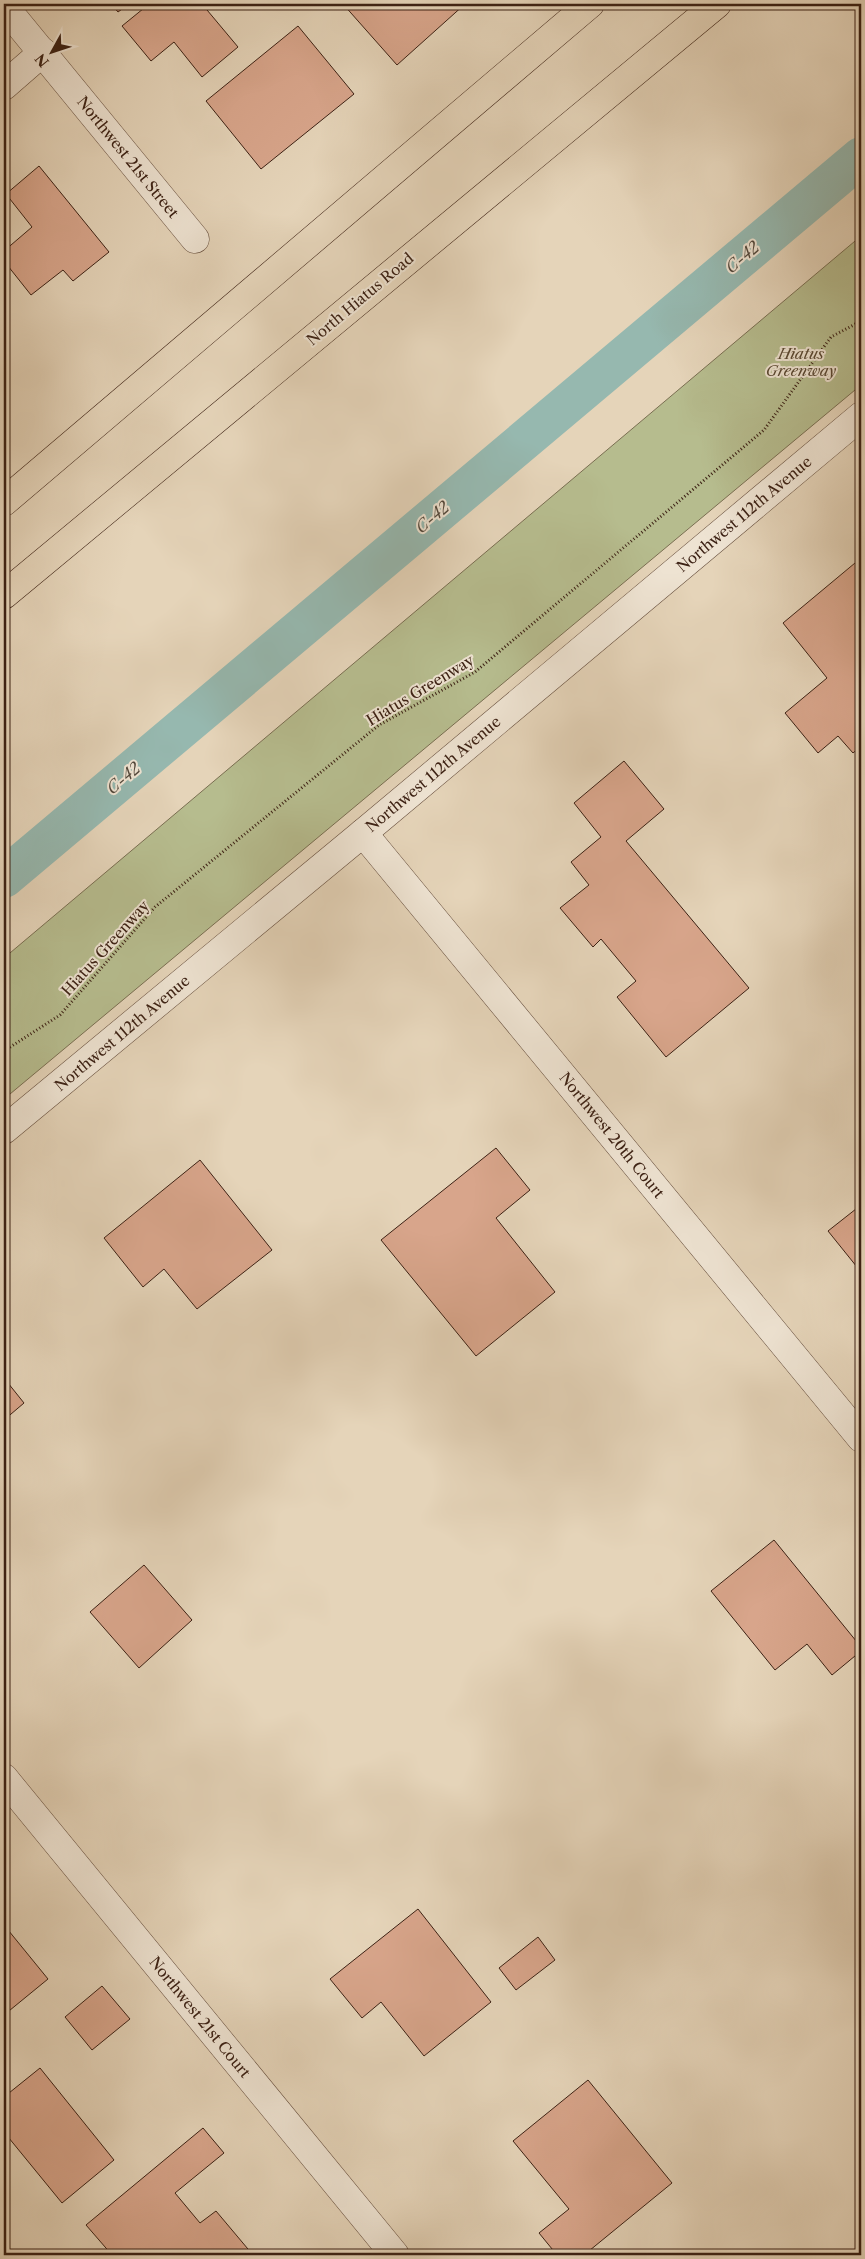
<svg xmlns="http://www.w3.org/2000/svg" width="865" height="2259" font-family="'Libre Caslon Text',serif">
<rect width="100%" height="100%" fill="#e5d4b9"/>
<filter id="stains"><feTurbulence type="fractalNoise" baseFrequency=".004" numOctaves="4"/><feColorMatrix values="0 0 0 0 .2 0 0 0 0 .09 0 0 0 0 .02 0 0 0 .5 -.17"/></filter>
<radialGradient id="worn" r=".72"><stop offset=".6" stop-color="#630" stop-opacity="0"/><stop offset="1" stop-color="#630" stop-opacity=".3"/></radialGradient>
<polygon fill="#b6bc8e" stroke="#796e51" points="861,236 861,385 4,1099 4,958"/>
<g fill="none" stroke-linecap="round" stroke-linejoin="round">
<polyline stroke="#96b8af" stroke-width="40" points="4,878 861,157"/>
</g>
<g fill="#d8a58b" stroke="#3c2114">
<polygon points="111,4 129,4 118,12"/>
<polygon points="149,4 202,4 238,47 202,77 174,42 151,61 122,26"/>
<polygon points="343,4 465,4 397,65"/>
<polygon points="298,26 354,94 261,169 206,101"/>
<polygon points="39,166 109,252 73,281 63,270 31,295 4,261 4,251 32,227 6,194"/>
<polygon points="861,558 861,746 853,753 838,736 818,753 785,713 827,678 783,623"/>
<polygon points="624,761 664,809 626,841 749,988 666,1057 617,997 636,981 601,939 593,947 560,908 589,885 571,862 601,837 574,803"/>
<polygon points="496,1148 530,1190 496,1218 555,1292 476,1356 381,1240"/>
<polygon points="200,1160 272,1250 197,1309 164,1269 143,1287 104,1238"/>
<polygon points="861,1205 861,1272 828,1231"/>
<polygon points="4,1378 24,1403 4,1420"/>
<polygon points="774,1540 861,1647 861,1651 832,1675 807,1644 775,1670 711,1591"/>
<polygon points="144,1565 192,1620 139,1668 90,1612"/>
<polygon points="418,1909 491,2002 424,2056 381,2002 362,2018 330,1979"/>
<polygon points="4,1925 48,1979 4,2015"/>
<polygon points="538,1937 555,1960 516,1990 499,1968"/>
<polygon points="102,1986 130,2019 92,2050 65,2017"/>
<polygon points="40,2068 114,2160 62,2203 4,2132 4,2097"/>
<polygon points="588,2080 672,2183 584,2255 557,2255 539,2233 569,2209 513,2141"/>
<polygon points="203,2128 224,2153 175,2193 200,2223 216,2211 253,2255 112,2255 86,2225"/>
</g>
<g fill="none" stroke-linecap="round" stroke-linejoin="round">
<defs>
<g id="minor">
<polyline points="4,6 195,239"/>
<polyline points="4,86 43,52"/>
<polyline points="363,833 861,1438"/>
<polyline points="4,1130 363,833 861,416"/>
<polyline points="4,1778 395,2255"/>
</g>
<g id="major">
<polyline points="4,502 590,4"/>
<polyline points="4,595 717,4"/>
</g>
</defs>
<use href="#minor" stroke="#664e3d" stroke-width="29"/>
<use href="#major" stroke="#3c2114" stroke-width="29"/>
<polyline stroke="#3c2114" stroke-width="3" stroke-dasharray="1 2.5" stroke-linecap="butt" points="4,1051 60,1015 155,907 379,725 475,672 764,430 831,337 861,321"/>
<use href="#minor" stroke="#eee3d2" stroke-width="28"/>
<use href="#major" stroke="#e5d4b9" stroke-width="28"/>
</g>
<g text-anchor="middle" dominant-baseline="central" stroke-width="4" stroke-linejoin="round" paint-order="stroke">
<g font-size="15" fill="#3c2114" stroke="#eee3d2">
<text transform="translate(128 157) rotate(51)">Northwest 21st Street</text>
<text transform="translate(360 299) rotate(-40)">North Hiatus Road</text>
<text transform="translate(744 514) rotate(-40)">Northwest 112th Avenue</text>
<text transform="translate(420 690) rotate(-31)">Hiatus Greenway</text>
<text transform="translate(433 774) rotate(-40)">Northwest 112th Avenue</text>
<text transform="translate(105 948) rotate(-48)">Hiatus Greenway</text>
<text transform="translate(122 1033) rotate(-40)">Northwest 112th Avenue</text>
<text transform="translate(612 1135) rotate(51)">Northwest 20th Court</text>
<text transform="translate(200 2017) rotate(51)">Northwest 21st Court</text>
</g>
<g font-size="15" font-style="italic" fill="#5a4832" stroke="#eee3d2">
<text x="801" y="353">Hiatus<tspan x="801" dy="17">Greenway</tspan></text>
</g>
<g font-size="16" font-style="italic" fill="#52473b" stroke="#eee3d2">
<text transform="translate(742 257) rotate(-40)">C-42</text>
<text transform="translate(432 517) rotate(-40)">C-42</text>
<text transform="translate(123 778) rotate(-40)">C-42</text>
</g>
</g>
<rect width="865" height="2259" fill="none" stroke="#e5d4b9" stroke-width="20"/>
<rect x="5" y="5" width="855" height="2249" fill="none" stroke="#3c2114" stroke-width="2.5"/>
<rect x="10" y="10" width="845" height="2239" fill="none" stroke="#3c2114"/>
<g transform="translate(52 52) rotate(230)" stroke="#eee3d2" stroke-width="4" paint-order="stroke">
<path d="M0-4L9 19L0 12L-9 19Z" fill="#3c2114"/>
<text y="-8" font-size="14" font-weight="bold" text-anchor="middle" fill="#3c2114">N</text>
</g>
<rect width="100%" height="100%" filter="url(#stains)"/>
<rect width="100%" height="100%" fill="url(#worn)"/>
</svg>
